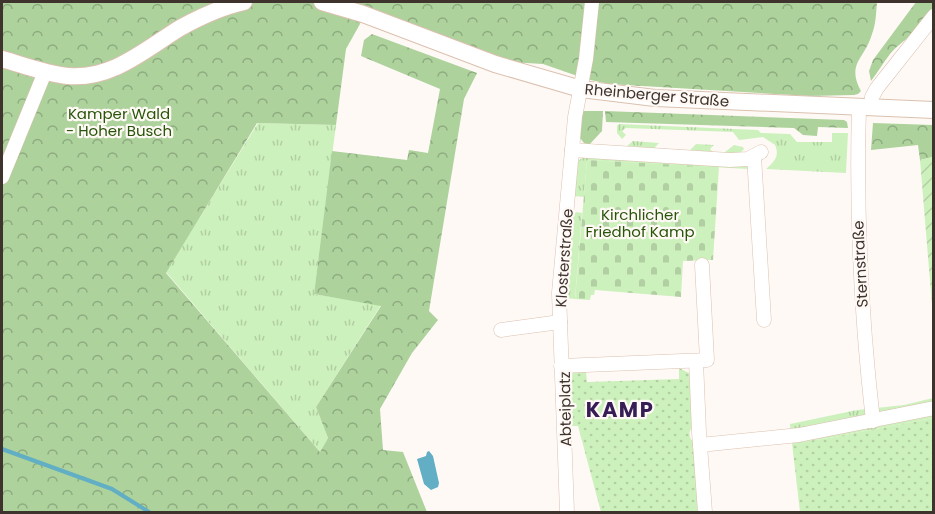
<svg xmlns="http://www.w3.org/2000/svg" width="935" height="514" font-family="Poppins,sans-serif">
<defs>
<pattern id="grass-tufts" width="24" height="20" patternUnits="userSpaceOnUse" patternTransform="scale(1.5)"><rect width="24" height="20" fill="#cdf1bc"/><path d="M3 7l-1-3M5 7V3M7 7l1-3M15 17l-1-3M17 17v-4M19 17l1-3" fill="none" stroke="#b1cfa2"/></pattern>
<pattern id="forest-crowns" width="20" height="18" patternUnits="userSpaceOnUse" patternTransform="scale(1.5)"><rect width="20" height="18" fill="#add29c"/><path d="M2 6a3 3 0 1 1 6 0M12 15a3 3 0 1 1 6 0" fill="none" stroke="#8eab80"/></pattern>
<pattern id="cemetery-stones" width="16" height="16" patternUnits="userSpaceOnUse" patternTransform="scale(1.5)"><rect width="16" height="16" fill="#cdf1bc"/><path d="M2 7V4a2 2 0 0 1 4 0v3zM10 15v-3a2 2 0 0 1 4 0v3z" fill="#b1cfa2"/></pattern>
<pattern id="park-dots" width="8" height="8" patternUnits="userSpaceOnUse" patternTransform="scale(1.5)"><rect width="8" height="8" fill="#cdf1bc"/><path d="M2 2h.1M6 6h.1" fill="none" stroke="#b1cfa2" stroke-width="1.8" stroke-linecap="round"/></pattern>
<pattern id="garden-furrows" width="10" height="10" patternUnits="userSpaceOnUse" patternTransform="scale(1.5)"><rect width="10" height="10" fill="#cdf1bc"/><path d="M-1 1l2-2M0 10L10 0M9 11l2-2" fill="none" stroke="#b1cfa2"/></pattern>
</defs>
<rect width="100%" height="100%" fill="#fff9f6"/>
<g fill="url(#grass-tufts)">
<polygon points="258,123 336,125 314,294 381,305 316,407 328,438 320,452 166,272"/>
<path d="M619 124 758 130 761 133 790 134 797 142H832V133H848L846 173 766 169C774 162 780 156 775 145L763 137 739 140 733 132 626 128 622 131 626 135 622 139 617 133V126Z"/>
<polygon points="633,141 659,143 655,147 658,150 689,151 696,144 714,145 710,149 713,152 725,152 734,145 743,147 744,149 740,153 732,156 660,153 639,147 627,146"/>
<polygon points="583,157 748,166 748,169 587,160 584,197 573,196 578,161"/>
<polygon points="576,212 582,213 575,299 566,298 565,289 572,216"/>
<polygon points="933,398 933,418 829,438 792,443 790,424 857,410 904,405"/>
</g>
<g fill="url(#forest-crowns)">
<path d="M2 2H877C876 13 876 24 872 34 865 59 846 63 861 91L858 94 854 95 810 96 609 84 586 79 543 64 509 62 363 14 360 24 346 49 336 125 257 123 166 273 320 452 328 438 316 407 381 306 314 294 332 151 407 160 409 150 428 153 440 89 361 56 364 40 372 34 477 73 464 99 429 311 438 320 412 353 380 409 383 450 403 452 427 512H2Z"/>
<path d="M916 2H933C933 26 904 37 890 54 883 63 878 72 871 81L869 71 873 60Z"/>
<polygon points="582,111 603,111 602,131 589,145 584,143 580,138"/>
<polygon points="605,111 844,120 847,122 848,128 818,127 817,136 803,135 794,128 606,122"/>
<polygon points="873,123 933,125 933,157 920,160 918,145 871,150"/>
</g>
<polygon fill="url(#cemetery-stones)" points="587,160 719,167 713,260 683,261 681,297 595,290 594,295 591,295 590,300 575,299"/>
<g fill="url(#park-dots)">
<path d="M679 368 689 373 692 378C693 390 697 410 694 421 693 431 685 431 693 442L701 512H601L578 426H570L569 375 576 371 586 372 587 382 679 379Z"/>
<polygon points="933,418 933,512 800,512 792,443 829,438"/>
</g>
<polygon fill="url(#garden-furrows)" points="933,157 934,157 933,317 920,160"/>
<polygon fill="#61aec5" points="429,451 433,456 439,483 438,487 431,490 424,484 417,459 426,456 427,452"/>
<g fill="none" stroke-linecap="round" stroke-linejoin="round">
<polyline stroke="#61aec5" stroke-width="4" points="2,449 112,489 149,512"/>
<defs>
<g id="minor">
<path d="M859 107C856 212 861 316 873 421"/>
<polyline points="871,107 872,97 877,88 934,16"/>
<polyline points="572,150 730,160 748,159 761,152"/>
<polyline points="754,156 764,320"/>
<polyline points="2,177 45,72"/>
<polyline points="501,330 560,322"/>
<polyline points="696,361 699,432 705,512"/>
<polyline points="561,366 707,360 702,265"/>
<polyline points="700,445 799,435 934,408"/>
<polyline points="567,512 559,293 575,117 586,59 592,2"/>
</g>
<g id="major">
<polyline points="322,2 363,14 495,64 581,89 655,98 934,110"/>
<path d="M2 59C23 65 46 74 68 76 112 80 146 49 180 28 200 17 221 7 244 2"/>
</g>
</defs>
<use href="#minor" stroke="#dbc1af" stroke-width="15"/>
<use href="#major" stroke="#dbc1af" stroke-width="18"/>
<use href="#minor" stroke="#fff" stroke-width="14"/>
<use href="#major" stroke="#fff" stroke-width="16"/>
</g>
<g text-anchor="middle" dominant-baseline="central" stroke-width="4.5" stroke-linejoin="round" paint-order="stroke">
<g font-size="15" fill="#3e342d" stroke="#fff9f6">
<text transform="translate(657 95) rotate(5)">Rheinberger Straße</text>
<text transform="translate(564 258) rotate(-86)">Klosterstraße</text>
<text transform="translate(860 264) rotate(-93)">Sternstraße</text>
<text transform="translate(565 409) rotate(-91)">Abteiplatz</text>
</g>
<g font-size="15" fill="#285509" stroke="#fff9f6">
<text x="119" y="113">Kamper Wald<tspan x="119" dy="17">- Hoher Busch</tspan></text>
<text x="640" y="214">Kirchlicher<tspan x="640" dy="17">Friedhof Kamp</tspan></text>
</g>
<g font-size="21" font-weight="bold" letter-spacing="1.5" fill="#371d56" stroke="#fff9f6">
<text x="620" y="409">KAMP</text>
</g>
</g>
<rect width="935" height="514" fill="none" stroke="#3e342d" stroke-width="6"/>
</svg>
